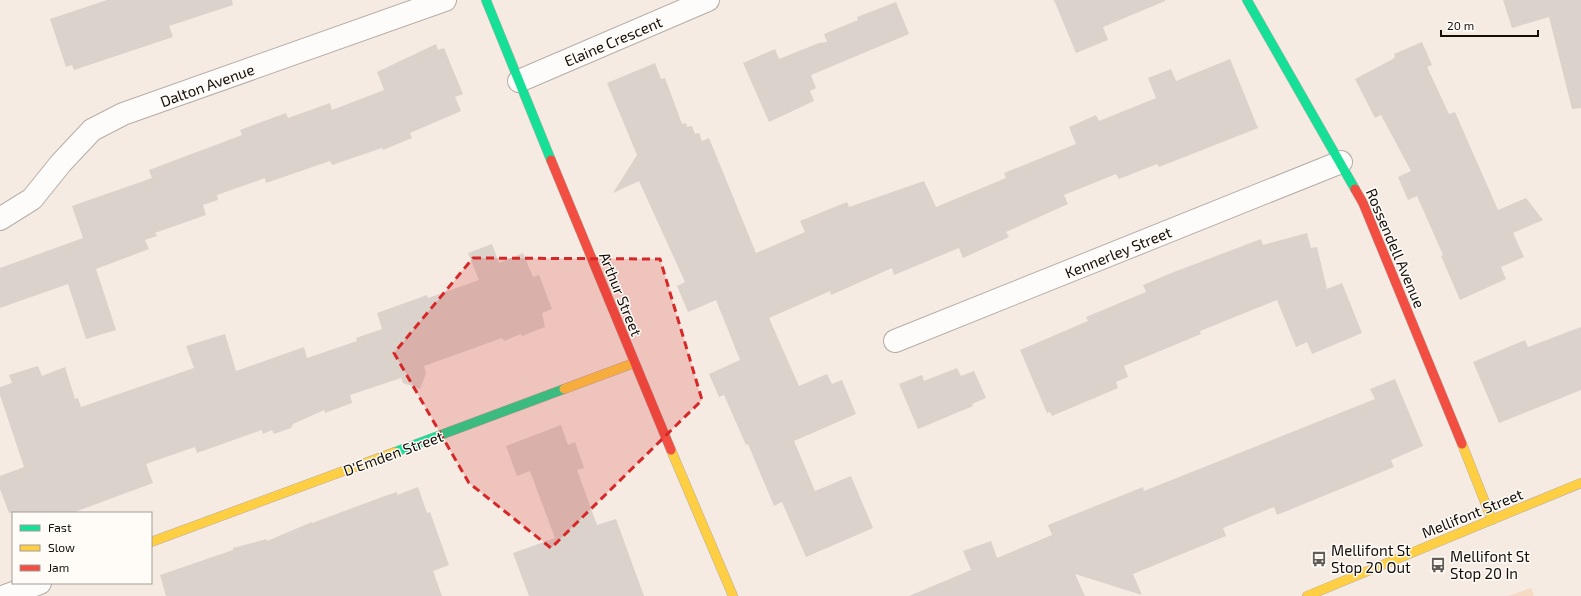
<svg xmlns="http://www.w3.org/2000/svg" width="1581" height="596" font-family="'Exo 2',sans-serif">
<rect width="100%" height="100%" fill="#f6ebe2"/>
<polygon fill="#f5dac4" points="1531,588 1534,596 1508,596"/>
<g fill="#dad2cb">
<polygon points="107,0 232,0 233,5 169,26 173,37 74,70 72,65 66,67 50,19"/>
<polygon points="1054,0 1165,0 1165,1 1103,27 1108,40 1076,53"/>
<polygon points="1503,0 1581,0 1581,108 1572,109 1549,17 1512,28"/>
<polygon points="896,2 909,34 811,75 816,88 810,91 814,101 769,122 743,63 775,49 779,59 819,43 827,42 824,34 858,20 857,17"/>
<polygon points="1422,42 1432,65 1427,67 1449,114 1455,112 1498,210 1526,198 1543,220 1513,233 1524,257 1501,267 1506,279 1460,300 1441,256 1443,255 1417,196 1408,200 1398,177 1411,171 1381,115 1375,118 1355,79 1393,59 1395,57 1394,54"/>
<polygon points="436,44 438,50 444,48 463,94 455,97 461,111 410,133 412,138 383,150 382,148 332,165 330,161 266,183 265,178 217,195 218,200 203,205 206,215 155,233 157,236 145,240 149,249 96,269 116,330 86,339 68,284 0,308 0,268 83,238 72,206 152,178 149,170 242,135 240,130 286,113 288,118 330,103 332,110 384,90 377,72"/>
<polygon points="1230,59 1258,128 1159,167 1157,164 1119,179 1116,174 1064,195 1068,204 1006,232 1009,237 963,258 959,248 894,275 892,268 831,295 830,291 769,318 799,386 827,374 832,384 842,380 856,414 794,441 815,491 851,476 873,528 806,557 782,502 774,506 748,444 746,445 724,395 719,397 709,374 740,360 716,300 688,312 677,286 685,282 639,181 613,193 637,155 607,83 655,63 661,79 665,78 682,124 686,123 687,127 692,126 695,134 699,133 702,141 709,138 756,253 805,232 800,221 847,202 849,207 924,181 936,207 1006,178 1004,173 1076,144 1069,127 1096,115 1099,121 1156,98 1148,78 1171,69 1176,81"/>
<polygon points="1307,233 1311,248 1317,247 1327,289 1342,283 1362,333 1312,354 1307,342 1296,347 1277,300 1200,331 1201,334 1124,366 1128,377 1116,382 1118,388 1052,416 1050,412 1047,413 1020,350 1088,321 1086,317 1146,292 1143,285 1174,272 1261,239 1263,245"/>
<polygon points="492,244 499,263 523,253 533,277 539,275 552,309 542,313 545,327 522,336 521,334 504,341 502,338 424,366 426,373 420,389 403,383 401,378 350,395 352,403 325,413 324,410 293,424 291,428 274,434 272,430 263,434 262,430 197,453 195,447 146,464 153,483 72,513 9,513 0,489 0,476 24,467 0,395 0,387 12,383 9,375 38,366 42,376 65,367 75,399 78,398 81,407 194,368 186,346 225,334 236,371 304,347 307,358 357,341 356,338 382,329 377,313 427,295 428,298 479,280 468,253"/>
<polygon points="1581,327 1581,390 1499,423 1473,362 1525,340 1528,347"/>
<polygon points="957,368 961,376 974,371 986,398 972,404 973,406 918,429 899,384 922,375 924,381"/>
<polygon points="1395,379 1423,446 1391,460 1394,467 1277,515 1274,507 1223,528 1226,536 1133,574 1142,595 1075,574 1085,596 909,596 971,570 963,551 991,541 997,558 1052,535 1048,525 1143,487 1144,491 1375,399 1370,389"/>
<polygon points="561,425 568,445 575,442 584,468 577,470 597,525 616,519 644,596 529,596 513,553 555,538 530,471 517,476 506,446"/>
<polygon points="418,487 427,513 430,512 449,565 433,571 442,596 166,596 160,575 233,550 233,548 267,539 267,541 312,522 312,523 385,496 397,492 397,495"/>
</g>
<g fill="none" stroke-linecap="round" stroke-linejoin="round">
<defs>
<g id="street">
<polyline points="519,81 708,0"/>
<polyline points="0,219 32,199 61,163 92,130 123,114 445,0"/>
<polyline points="895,341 1341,162"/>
<polyline points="5,596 40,583"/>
</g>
<g id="fast">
<polyline points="486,0 551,160"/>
<polyline points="1247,0 1355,189"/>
<polyline points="395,452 564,389"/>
</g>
<g id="slow">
<polyline points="564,389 634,363"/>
<polyline points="1462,444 1492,520"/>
<polyline points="671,450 733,596"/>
<polyline points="151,542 395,452"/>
<polyline points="1307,596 1581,483"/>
</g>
<g id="jam">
<polyline points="551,160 671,450"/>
<polyline points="1355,189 1363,203 1462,444"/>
</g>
</defs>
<use href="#street" stroke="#b6ada7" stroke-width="24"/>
<use href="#fast" stroke="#b6ada7" stroke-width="10"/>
<use href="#slow" stroke="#b6ada7" stroke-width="10"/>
<use href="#jam" stroke="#b6ada7" stroke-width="10"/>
<use href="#street" stroke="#fefcfb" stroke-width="22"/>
<use href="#fast" stroke="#16e098" stroke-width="9"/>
<use href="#slow" stroke="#ffcf43" stroke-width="9"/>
<use href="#jam" stroke="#f24e42" stroke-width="9"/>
</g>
<path fill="#d62828" fill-opacity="0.2" stroke="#d62828" stroke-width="3" stroke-dasharray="8 5" stroke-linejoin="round" d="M473 258 660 259 702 400 551 548 469 483 394 353Z"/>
<defs>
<symbol id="bus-bare" viewBox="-9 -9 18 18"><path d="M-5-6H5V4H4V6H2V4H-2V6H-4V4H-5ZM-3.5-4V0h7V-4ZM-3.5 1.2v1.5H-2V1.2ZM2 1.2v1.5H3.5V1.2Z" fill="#635b55" stroke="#fffbf7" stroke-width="2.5" paint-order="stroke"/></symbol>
</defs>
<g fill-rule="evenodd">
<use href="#bus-bare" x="1308" y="548" width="22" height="22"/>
<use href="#bus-bare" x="1427" y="554" width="22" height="22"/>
</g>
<g text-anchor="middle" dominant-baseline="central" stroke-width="3" stroke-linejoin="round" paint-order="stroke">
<g font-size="15" fill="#140e09" stroke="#fffbf7">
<text transform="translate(613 41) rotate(-23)">Elaine Crescent</text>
<text transform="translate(207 85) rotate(-20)">Dalton Avenue</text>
<text transform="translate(1396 248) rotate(67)">Rossendell Avenue</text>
<text transform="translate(1118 252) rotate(-22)">Kennerley Street</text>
<text transform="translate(621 294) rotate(68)">Arthur Street</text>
<text transform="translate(393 453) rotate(-20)">D'Emden Street</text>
<text transform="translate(1472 513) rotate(-22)">Mellifont Street</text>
</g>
<g font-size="15" fill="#140e09" stroke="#fffbf7" text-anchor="start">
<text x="1331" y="550">Mellifont St<tspan x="1331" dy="17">Stop 20 Out</tspan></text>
<text x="1450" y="556">Mellifont St<tspan x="1450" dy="17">Stop 20 In</tspan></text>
</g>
</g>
<rect x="12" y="512" width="140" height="72" fill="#fffbf7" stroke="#a19c98"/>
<rect x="20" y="525" width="20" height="6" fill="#16e098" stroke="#a19c98"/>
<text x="48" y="532" font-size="12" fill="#140e09">Fast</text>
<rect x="20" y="545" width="20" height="6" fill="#ffcf43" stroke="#a19c98"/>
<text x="48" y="552" font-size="12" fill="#140e09">Slow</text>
<rect x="20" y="565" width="20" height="6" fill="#f24e42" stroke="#a19c98"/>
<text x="48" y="572" font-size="12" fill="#140e09">Jam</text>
<path d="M1441 30v6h97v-6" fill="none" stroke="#140e09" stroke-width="2"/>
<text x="1447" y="30" font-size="12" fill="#140e09" stroke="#fffbf7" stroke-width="3" paint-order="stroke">20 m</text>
</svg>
